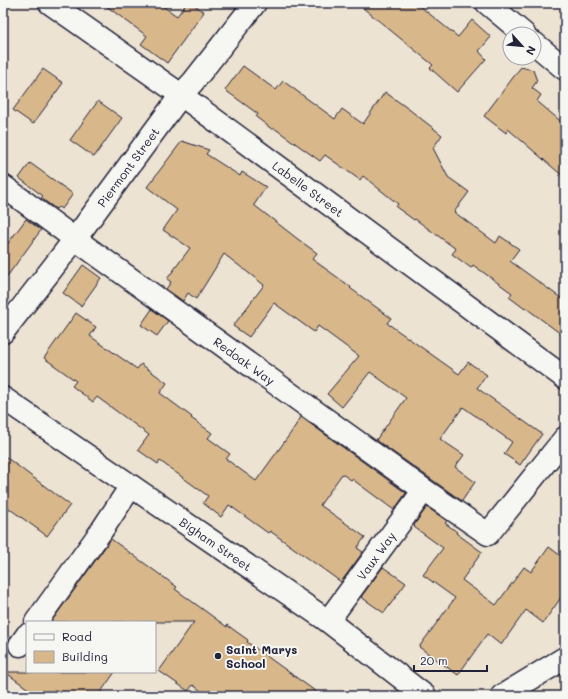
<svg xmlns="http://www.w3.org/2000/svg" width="568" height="699" font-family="Mali,sans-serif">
<rect width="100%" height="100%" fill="#ede3d3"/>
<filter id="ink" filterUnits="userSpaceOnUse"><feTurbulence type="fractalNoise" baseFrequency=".025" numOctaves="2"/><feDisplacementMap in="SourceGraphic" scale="8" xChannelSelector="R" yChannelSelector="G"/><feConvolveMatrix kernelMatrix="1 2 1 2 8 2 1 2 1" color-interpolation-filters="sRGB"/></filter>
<g filter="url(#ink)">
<g fill="#d8b78b" stroke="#22223b">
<polygon points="102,3 158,3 177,16 187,3 192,3 204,12 167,63 141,44 147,36"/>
<polygon points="357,3 416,3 458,37 472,20 491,37 479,51 486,59 457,92 430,68 433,65"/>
<polygon points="243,66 276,90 283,81 335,119 342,109 363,124 385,92 410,110 442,135 433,148 448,177 469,192 454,212 496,243 500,236 519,249 510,261 565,301 565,337 526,308 525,309 509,297 512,293 473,265 471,268 452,254 456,249 415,219 414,220 396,207 398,204 363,176 360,180 325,155 320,161 274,128 273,130 256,117 258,114 225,90"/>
<polygon points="521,67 533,70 537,81 532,88 541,95 537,101 565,125 565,178 508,129 506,133 484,116"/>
<polygon points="43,69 63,83 33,124 13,110"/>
<polygon points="98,101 122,118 94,157 70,140"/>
<polygon points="182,141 209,150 206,154 240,176 242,172 266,187 254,205 299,240 317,253 312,259 351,287 350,288 391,318 387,323 459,374 468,362 487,375 477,388 542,434 520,465 504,454 512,442 463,407 440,439 464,455 455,467 475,482 462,501 376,440 406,398 370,372 342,407 327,394 359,356 318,326 314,332 274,303 249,337 233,326 264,285 224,254 196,299 188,293 183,301 166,289 171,282 167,279 190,248 163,230 177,210 147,187"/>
<polygon points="30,163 73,194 62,209 58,207 56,209 41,198 43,196 19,178"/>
<polygon points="26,219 41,230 3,282 3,250"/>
<polygon points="83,265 101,278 81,306 63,293"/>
<polygon points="152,309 168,321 157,336 141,325"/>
<polygon points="76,313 96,327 90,336 137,369 141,364 167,383 160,393 192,417 191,418 212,433 208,438 230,454 226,459 256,481 290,434 301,417 406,493 394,510 352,479 351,480 342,474 320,505 365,537 357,548 363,552 341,582 270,531 268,533 229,505 221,517 203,503 208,496 160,461 158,464 138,450 149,435 97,397 93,402 72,386 76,381 44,358"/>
<polygon points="3,455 70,505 47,536 3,504"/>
<polygon points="427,507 447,521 445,523 457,532 456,533 482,552 462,580 496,605 524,567 531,572 549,547 565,559 565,592 543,623 526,610 501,645 487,634 458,675 419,647 455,598 423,575 443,548 414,527 415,526 414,525"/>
<polygon points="111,539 177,587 175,589 227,627 227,625 248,640 247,642 322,696 208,696 193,685 188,691 159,671 194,622 51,622"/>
<polygon points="383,567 406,583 384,613 361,597"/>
<polygon points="5,672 115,672 98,696 38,696"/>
</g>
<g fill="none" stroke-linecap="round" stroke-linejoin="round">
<defs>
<g id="minor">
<path id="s1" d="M50 3 181 95 565 378"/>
<polyline points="487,3 524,34"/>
<polyline points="534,43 565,69"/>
<path id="s2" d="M3 186 75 239 424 490 488 534 565 438"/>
<path id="s3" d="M3 332 75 239 181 95 193 82 255 3"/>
<path id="s4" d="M3 398 328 621 425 696"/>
<path id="s5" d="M328 621 424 490"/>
<polyline points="36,622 102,530 131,486"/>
<polyline points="20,645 27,635"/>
<polyline points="502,696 565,658"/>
</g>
</defs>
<use href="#minor" stroke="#22223b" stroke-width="25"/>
<use href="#minor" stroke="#f6f6f2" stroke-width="22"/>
</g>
</g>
<circle fill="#22223b" stroke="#f6f6f2" stroke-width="1.5" cx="218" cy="656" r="4"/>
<g text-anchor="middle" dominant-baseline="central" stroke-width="4" stroke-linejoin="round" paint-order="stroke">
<g font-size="12" fill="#22223b" stroke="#f6f6f2">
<text stroke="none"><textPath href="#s3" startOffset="207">Piermont Street</textPath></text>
<text stroke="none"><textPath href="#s1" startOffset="318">Labelle Street</textPath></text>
<text stroke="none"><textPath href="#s2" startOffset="298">Redoak Way</textPath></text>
<text stroke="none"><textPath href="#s4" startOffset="258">Bigham Street</textPath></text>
<text stroke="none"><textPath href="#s5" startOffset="81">Vaux Way</textPath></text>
</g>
<g font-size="12" font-weight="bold" fill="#22223b" stroke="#f6f6f2" text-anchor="start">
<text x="226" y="649">Saint Marys<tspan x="226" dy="14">School</tspan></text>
</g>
</g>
<rect width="568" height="699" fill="none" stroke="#f6f6f2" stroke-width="16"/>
<rect x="8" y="8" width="552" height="683" fill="none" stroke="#22223b" stroke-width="1.5" filter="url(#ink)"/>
<rect x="26" y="621" width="130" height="52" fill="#f6f6f2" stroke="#a1a1a9"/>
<rect x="34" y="634" width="20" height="6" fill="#f6f6f2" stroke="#a1a1a9"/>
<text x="62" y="641" font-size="12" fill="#22223b">Road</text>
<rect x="34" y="651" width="20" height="12" fill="#d8b78b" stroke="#a1a1a9"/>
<text x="62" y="661" font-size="12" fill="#22223b">Building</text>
<g transform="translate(522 46) rotate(117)"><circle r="19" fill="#f6f6f2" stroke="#a1a1a9"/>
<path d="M0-3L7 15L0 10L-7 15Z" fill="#22223b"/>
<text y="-6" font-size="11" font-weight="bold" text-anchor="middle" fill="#22223b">N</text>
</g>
<path d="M414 665v6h73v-6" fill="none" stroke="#22223b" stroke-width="2"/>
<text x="420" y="665" font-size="12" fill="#22223b" stroke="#f6f6f2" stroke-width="3" paint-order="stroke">20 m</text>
</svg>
